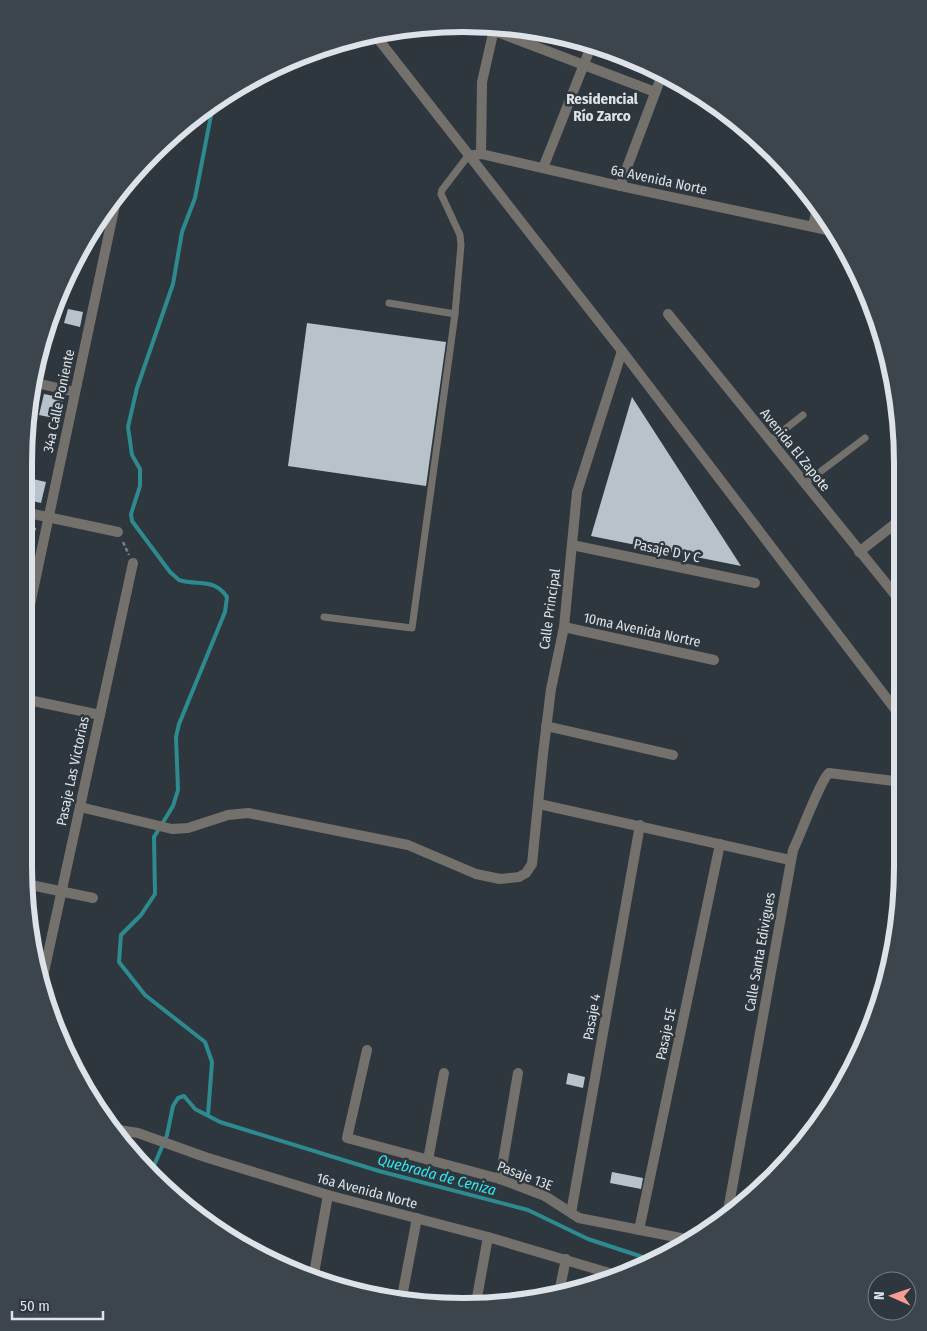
<svg xmlns="http://www.w3.org/2000/svg" width="927" height="1331" font-family="'Fira Sans Condensed',sans-serif">
<rect width="100%" height="100%" fill="#2e373e"/>
<g fill="none" stroke-linecap="round" stroke-linejoin="round">
<g stroke="#2d8b90" stroke-width="4">
<path d="M208 1115 212 1062 205 1042 145 995 119 962 121 935 141 915 155 894 154 837 173 806 178 790 176 737 179 724 225 612 227 597C214 578 199 586 179 580L170 572 132 521 131 514 140 486V469L132 455 128 427 137 388 173 284 182 232 195 198 213 105"/>
<polyline points="153,1175 153,1168 167,1135 173,1106 178,1098 184,1096 195,1109 220,1122 379,1171 528,1210 588,1239 658,1262"/>
</g>
</g>
<g fill="#b7c2cb">
<polygon points="68,309 83,312 80,327 64,323"/>
<polygon points="307,323 446,342 426,486 288,466"/>
<polygon points="44,394 63,398 59,419 39,415"/>
<polygon points="632,397 741,566 591,536"/>
<polygon points="24,477 46,482 41,503 24,499"/>
<polygon points="24,525 36,528 27,561 24,560"/>
<polygon points="568,1073 585,1077 583,1088 566,1084"/>
<polygon points="612,1172 643,1178 641,1189 610,1183"/>
</g>
<g fill="none" stroke-linecap="round" stroke-linejoin="round">
<polyline stroke="#777f85" stroke-width="2.5" stroke-dasharray="4 2.5" stroke-linecap="butt" points="123,542 129,555"/>
<g stroke="#74716d" stroke-width="7">
<polyline points="389,303 455,314"/>
<polyline points="770,441 803,415"/>
<polyline points="804,484 865,438"/>
<polyline points="324,617 412,628 455,314 461,245 460,235 441,194 442,190 468,156"/>
</g>
<g stroke="#74716d" stroke-width="10">
<polyline points="492,30 655,92"/>
<polyline points="375,35 622,351 901,717"/>
<polyline points="481,154 482,82 495,25"/>
<polyline points="468,156 481,154 620,186 832,231"/>
<polyline points="543,168 592,44"/>
<polyline points="620,186 663,72"/>
<polyline points="813,226 817,208"/>
<polyline points="668,314 901,602"/>
<polyline points="32,382 75,392"/>
<polyline points="24,512 118,532"/>
<polyline points="572,545 755,583"/>
<polyline points="859,552 900,520"/>
<polyline points="564,627 714,660"/>
<polyline points="24,633 115,205"/>
<polyline points="24,699 100,715"/>
<polyline points="546,726 673,755"/>
<polyline points="539,804 790,860"/>
<polyline points="80,807 172,829 188,828 228,815 248,813 408,845 476,874 500,879 519,877 526,873 532,864 543,754 551,689 564,627 577,492 622,351"/>
<polyline points="26,884 93,898"/>
<polyline points="41,986 133,563"/>
<polyline points="367,1050 347,1138 500,1179 545,1196 579,1218 691,1240"/>
<polyline points="113,1129 138,1133 205,1157 328,1195 488,1237 616,1275"/>
<polyline points="428,1160 444,1073"/>
<polyline points="500,1179 518,1073"/>
<polyline points="571,1213 640,825"/>
<path d="M727 1216 793 850C800 836 821 779 829 773L902 782"/>
<polyline points="639,1230 720,844"/>
<polyline points="313,1279 328,1195"/>
<polyline points="559,1292 566,1259"/>
<polyline points="401,1302 417,1218"/>
<polyline points="476,1303 488,1237"/>
</g>
</g>
<g text-anchor="middle" dominant-baseline="central" stroke-width="5" stroke-linejoin="round" paint-order="stroke">
<g font-size="14" fill="#dde3e8" stroke="#2e373e">
<text transform="translate(659 180) rotate(12)">6a Avenida Norte</text>
<text transform="translate(59 401) rotate(-78)">34a Calle Poniente</text>
<text transform="translate(795 450) rotate(51)">Avenida El Zapote</text>
<text transform="translate(667 551) rotate(12)">Pasaje D y C</text>
<text transform="translate(550 609) rotate(-82)">Calle Principal</text>
<text transform="translate(642 630) rotate(12)">10ma Avenida Nortre</text>
<text transform="translate(73 771) rotate(-78)">Pasaje Las Victorias</text>
<text transform="translate(760 952) rotate(-80)">Calle Santa Edivigues</text>
<text transform="translate(592 1017) rotate(-80)">Pasaje 4</text>
<text transform="translate(666 1034) rotate(-78)">Pasaje 5E</text>
<text transform="translate(525 1176) rotate(21)">Pasaje 13E</text>
<text transform="translate(367 1191) rotate(15)">16a Avenida Norte</text>
</g>
<g font-size="15" font-weight="bold" fill="#dde3e8" stroke="#2e373e">
<text x="602" y="99">Residencial<tspan x="602" dy="17">Río Zarco</tspan></text>
</g>
<g font-size="15" font-style="italic" fill="#2ee7f1" stroke="#2e373e">
<text transform="translate(437 1175) rotate(15)">Quebrada de Ceniza</text>
</g>
</g>
<path d="M0 0H927V1331H0ZM463 32H463A431 431 0 0 1 894 463V867A431 431 0 0 1 463 1298H463A431 431 0 0 1 32 867V463A431 431 0 0 1 463 32Z" fill="#3c454c" fill-rule="evenodd"/>
<path fill="none" stroke="#dde3e8" stroke-width="6" d="M463 32H463A431 431 0 0 1 894 463V867A431 431 0 0 1 463 1298H463A431 431 0 0 1 32 867V463A431 431 0 0 1 463 32Z"/>
<g transform="translate(892 1296) rotate(272)"><circle r="24" fill="#2e373e" stroke="#747c82"/>
<path d="M0-4L9 19L0 12L-9 19Z" fill="#f59c94"/>
<text y="-8" font-size="14" font-weight="bold" text-anchor="middle" fill="#dde3e8">N</text>
</g>
<path d="M12 1311v8h91v-8" fill="none" stroke="#dde3e8" stroke-width="2.5"/>
<text x="20" y="1311" font-size="15" fill="#dde3e8" stroke="#2e373e" stroke-width="4" paint-order="stroke">50 m</text>
</svg>
